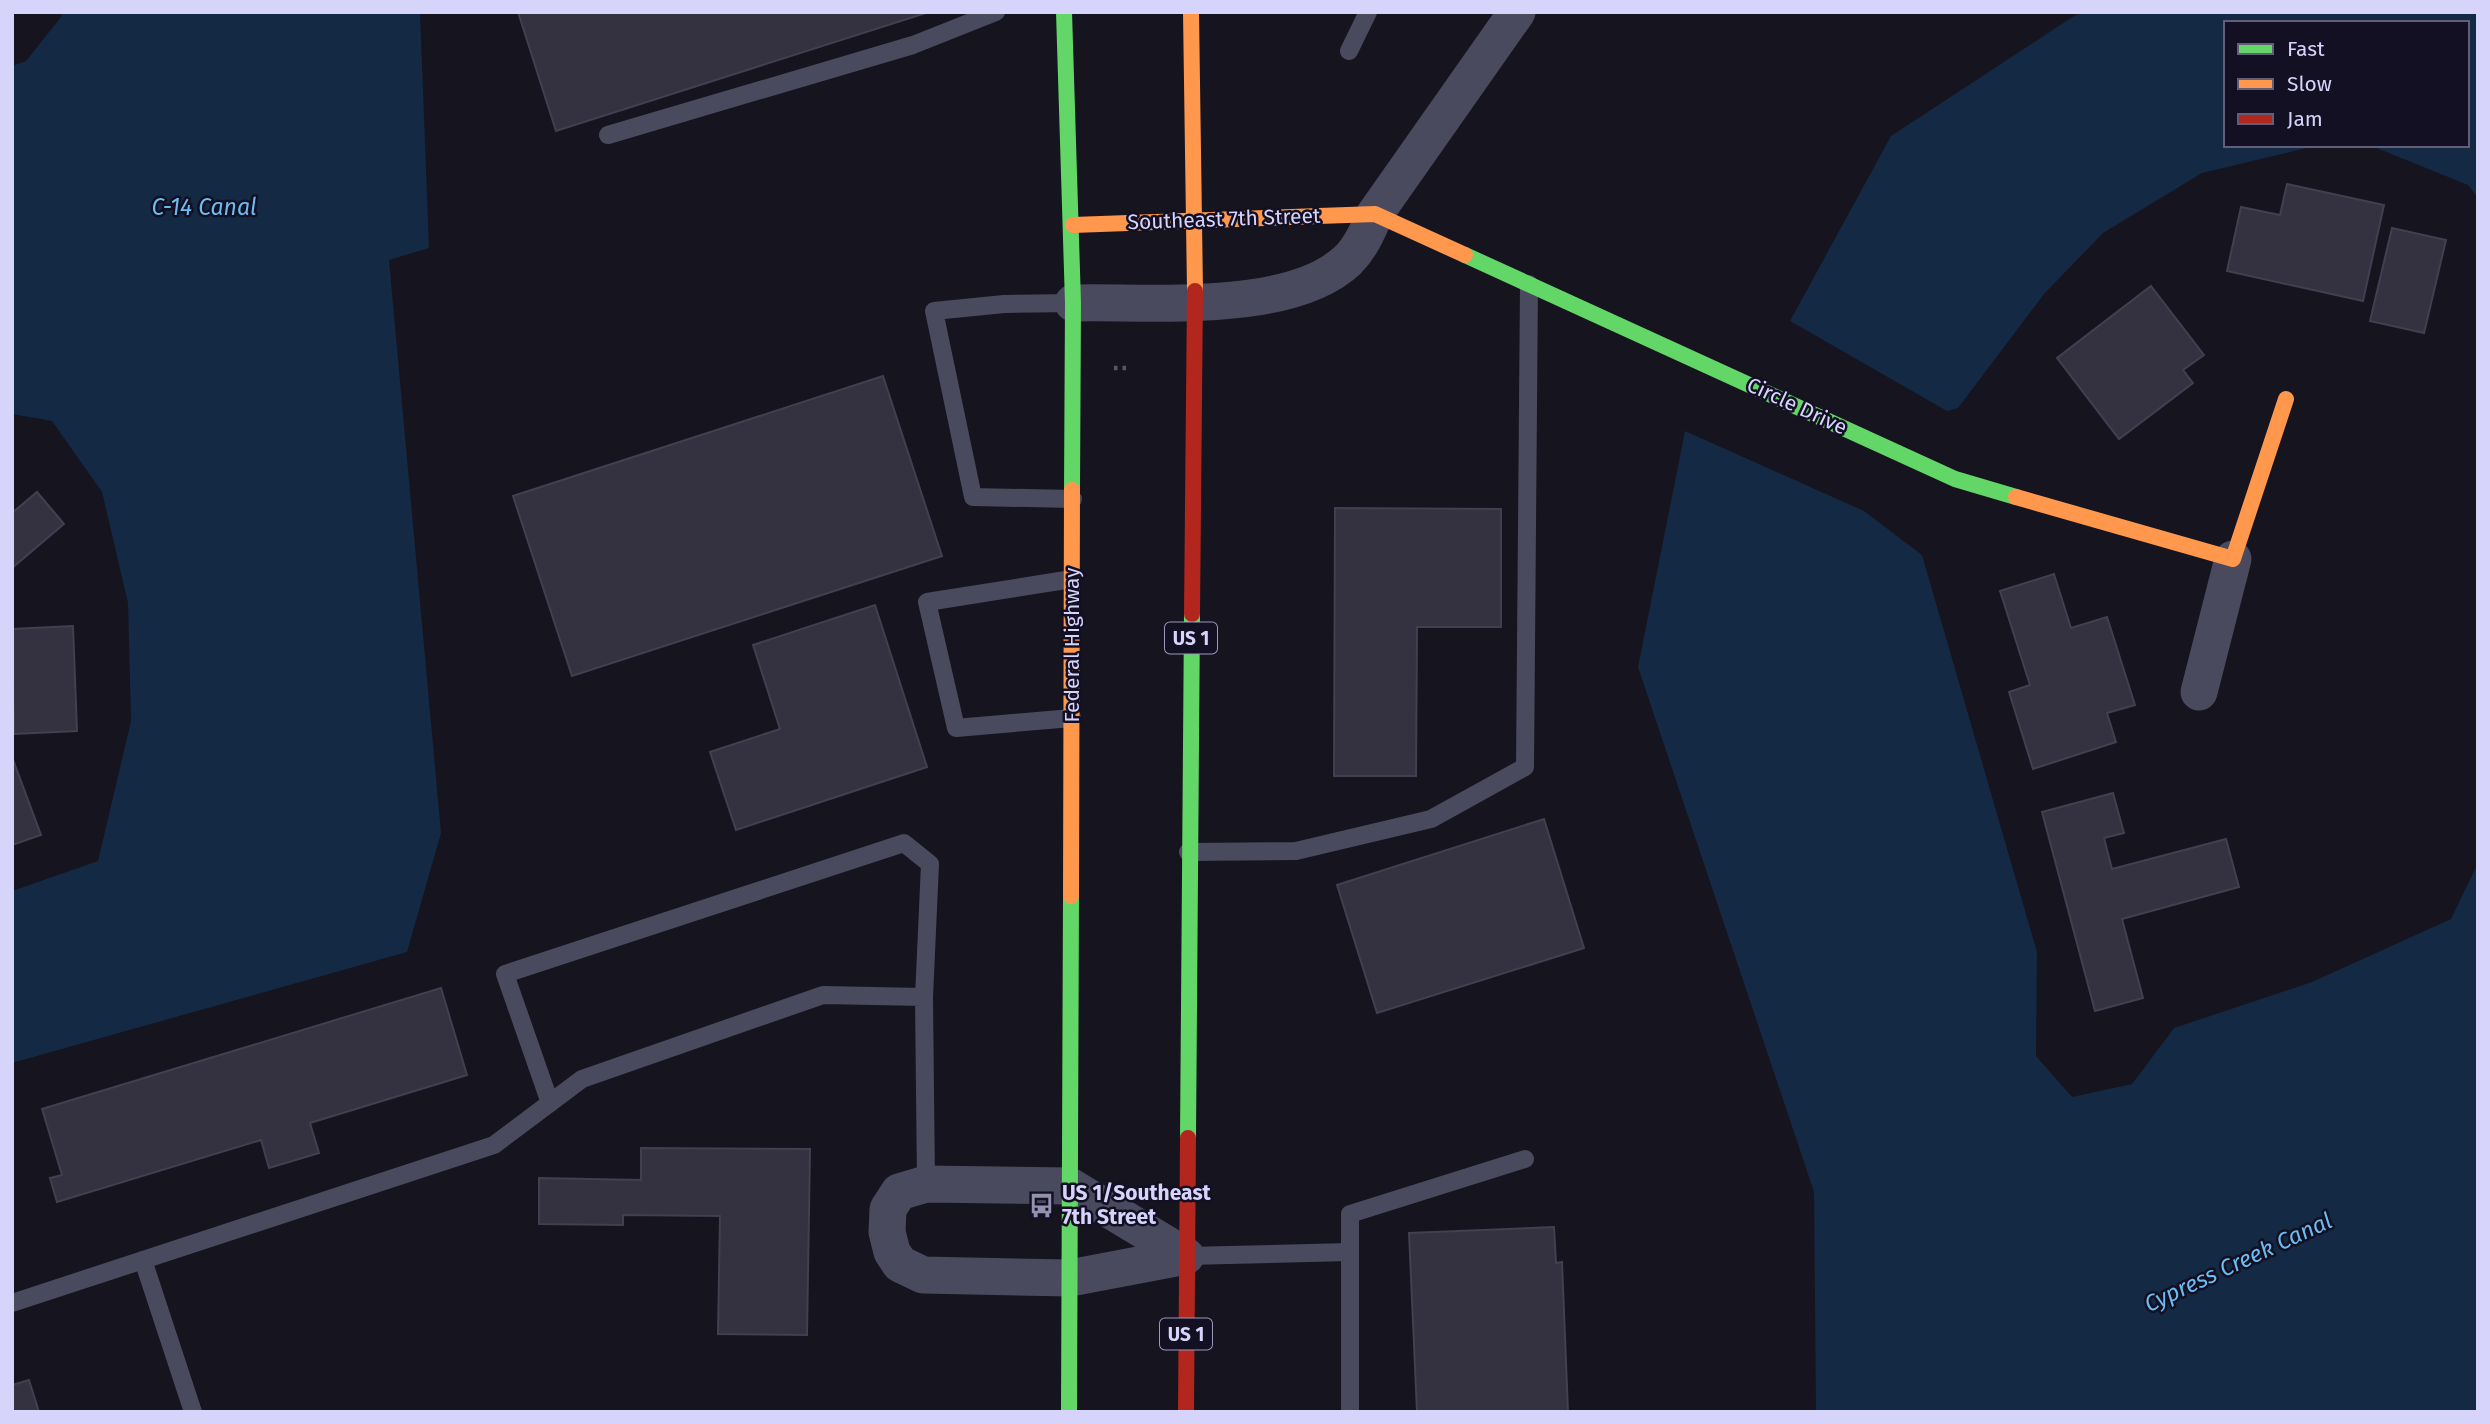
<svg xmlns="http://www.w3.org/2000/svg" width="2490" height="1424" font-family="'Fira Sans',sans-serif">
<rect width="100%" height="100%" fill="#16141e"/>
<g fill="#142944">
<polygon points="62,12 420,12 429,248 389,260 441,833 407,952 12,1063 12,891 98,861 131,721 128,603 102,492 52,421 12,414 12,66 26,61 61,17"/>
<polygon points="2084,12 2478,12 2478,198 2468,185 2369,145 2467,145 2467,23 2226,23 2226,145 2319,145 2202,173 2103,233 2044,294 1958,408 1947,411 1790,321 1891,136 2074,16"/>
<polygon points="1685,431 1864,511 1922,555 2037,952 2036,1056 2072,1097 2132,1084 2174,1028 2312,982 2451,919 2478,863 2478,1412 1816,1412 1814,1192 1638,667"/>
</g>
<g fill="#343240" stroke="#423f51" stroke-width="2">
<polygon points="518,12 929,12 556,131"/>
<polygon points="2287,184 2384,205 2363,301 2227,271 2241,207 2280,215"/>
<polygon points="2392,228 2446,240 2424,333 2370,321"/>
<polygon points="2151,286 2204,355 2183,370 2193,383 2119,439 2057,358"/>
<polygon points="883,376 942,556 572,676 513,496"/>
<polygon points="37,492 64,524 12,568 12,513"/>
<polygon points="1335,508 1501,509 1501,627 1417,627 1416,776 1334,776"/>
<polygon points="2054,574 2071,628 2107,617 2135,705 2107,713 2116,742 2033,769 2009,692 2030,685 2000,591"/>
<polygon points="875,605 927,767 736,830 710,752 780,729 753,645"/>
<polygon points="73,626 77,731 14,734 12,629"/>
<polygon points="12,757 41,835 12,845"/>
<polygon points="2113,793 2124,833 2104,838 2112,869 2226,839 2239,887 2122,919 2143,998 2095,1011 2042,812"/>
<polygon points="1544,819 1584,948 1377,1013 1337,885"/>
<polygon points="441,988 467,1075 310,1123 319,1153 269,1168 261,1140 57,1202 50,1178 62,1175 42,1109"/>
<polygon points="641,1148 810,1149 807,1335 718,1334 720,1216 623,1215 623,1225 539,1224 539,1178 641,1180"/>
<polygon points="1554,1227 1556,1263 1562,1262 1568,1412 1417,1412 1409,1233"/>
<polygon points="29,1380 39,1412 12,1412 12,1385"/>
</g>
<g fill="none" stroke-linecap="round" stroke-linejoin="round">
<polyline stroke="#4c5a65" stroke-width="4.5" stroke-dasharray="3.5 5" stroke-linecap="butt" points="1114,368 1130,368"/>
<g stroke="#494a5e" stroke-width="18">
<polyline points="1349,51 1368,12"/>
<polyline points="608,135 913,45 996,12"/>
<polyline points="1073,499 973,497 934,311 1004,304 1073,303"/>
<polyline points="1072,718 956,728 927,602 1072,579"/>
<polyline points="1188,852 1296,851 1431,819 1525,767 1529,284"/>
<polyline points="550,1103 505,974 904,843 930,864 924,997"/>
<polyline points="1186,1256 1350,1252"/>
<polyline points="143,1260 193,1412"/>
<polyline points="12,1303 494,1145 582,1079 823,995 924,997 926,1184"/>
<polyline points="1350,1412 1350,1214 1525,1159"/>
</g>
<g stroke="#494a5e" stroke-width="37">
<path d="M1073 303C1150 301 1290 315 1348 260 1361 247 1368 230 1375 214L1517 12"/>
<polyline points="2199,692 2233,559"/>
<polygon points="926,1184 1070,1186 1186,1256 1070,1278 923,1275 900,1264 892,1252 887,1232 888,1209 899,1192"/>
</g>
<g stroke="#63d668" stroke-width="16">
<polyline points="1064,12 1073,303 1072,490"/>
<polyline points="1465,255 1955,479 2016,497"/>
<polyline points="1188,1138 1192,614"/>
<polyline points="1069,1412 1071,896"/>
</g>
<g stroke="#ff974d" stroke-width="16">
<polyline points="1191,12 1195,291"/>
<polyline points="1073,225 1375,214 1465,255"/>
<polyline points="2016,497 2233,559 2286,399"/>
<polyline points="1071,896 1072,490"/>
</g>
<g stroke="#b3261e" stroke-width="16">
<polyline points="1192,614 1195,291"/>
<polyline points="1186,1412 1188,1138"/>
</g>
</g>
<defs>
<symbol id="bus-bare" viewBox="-9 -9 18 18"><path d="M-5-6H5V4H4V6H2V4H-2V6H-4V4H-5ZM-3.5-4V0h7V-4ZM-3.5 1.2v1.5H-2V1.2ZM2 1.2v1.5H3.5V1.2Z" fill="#9391ae" stroke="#121022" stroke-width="2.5" paint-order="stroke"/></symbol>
</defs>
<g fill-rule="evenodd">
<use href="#bus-bare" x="1024" y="1188" width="35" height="35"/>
</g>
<g text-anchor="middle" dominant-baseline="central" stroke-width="5" stroke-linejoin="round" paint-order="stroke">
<g fill="#121022" stroke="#9c99bb" stroke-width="2">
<rect x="1165" y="622.5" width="52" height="31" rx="5"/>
<rect x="1160" y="1318.5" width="52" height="31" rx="5"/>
</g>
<g font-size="19" font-weight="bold" fill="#d7d4fc">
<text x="1191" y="638">US 1</text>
<text x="1186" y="1334">US 1</text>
</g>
<g font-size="21" fill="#d7d4fc" stroke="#121022">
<text transform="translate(1224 219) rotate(-2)">Southeast 7th Street</text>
<text transform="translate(1797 406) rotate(25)">Circle Drive</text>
<text transform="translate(1072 645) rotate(-90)">Federal Highway</text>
</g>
<g font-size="21" font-weight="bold" fill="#d7d4fc" stroke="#121022" text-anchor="start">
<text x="1062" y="1193">US 1/Southeast<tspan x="1062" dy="24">7th Street</tspan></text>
</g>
<g font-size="23" font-style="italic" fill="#6abcf3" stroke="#121022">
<text x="204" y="207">C-14 Canal</text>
<text transform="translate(2238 1262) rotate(-25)">Cypress Creek Canal</text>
</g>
</g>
<rect width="2490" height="1424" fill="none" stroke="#d7d4fc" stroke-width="28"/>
<rect x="2224" y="21" width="245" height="126" fill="#121022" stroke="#615e79" stroke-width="2"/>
<rect x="2238" y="44" width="35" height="10" fill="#63d668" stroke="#615e79" stroke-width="2"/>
<text x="2287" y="56" font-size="21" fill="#d7d4fc">Fast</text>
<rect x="2238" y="79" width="35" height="10" fill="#ff974d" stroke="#615e79" stroke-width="2"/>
<text x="2287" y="91" font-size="21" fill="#d7d4fc">Slow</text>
<rect x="2238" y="114" width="35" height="10" fill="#b3261e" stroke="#615e79" stroke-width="2"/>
<text x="2287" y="126" font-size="21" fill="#d7d4fc">Jam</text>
</svg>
